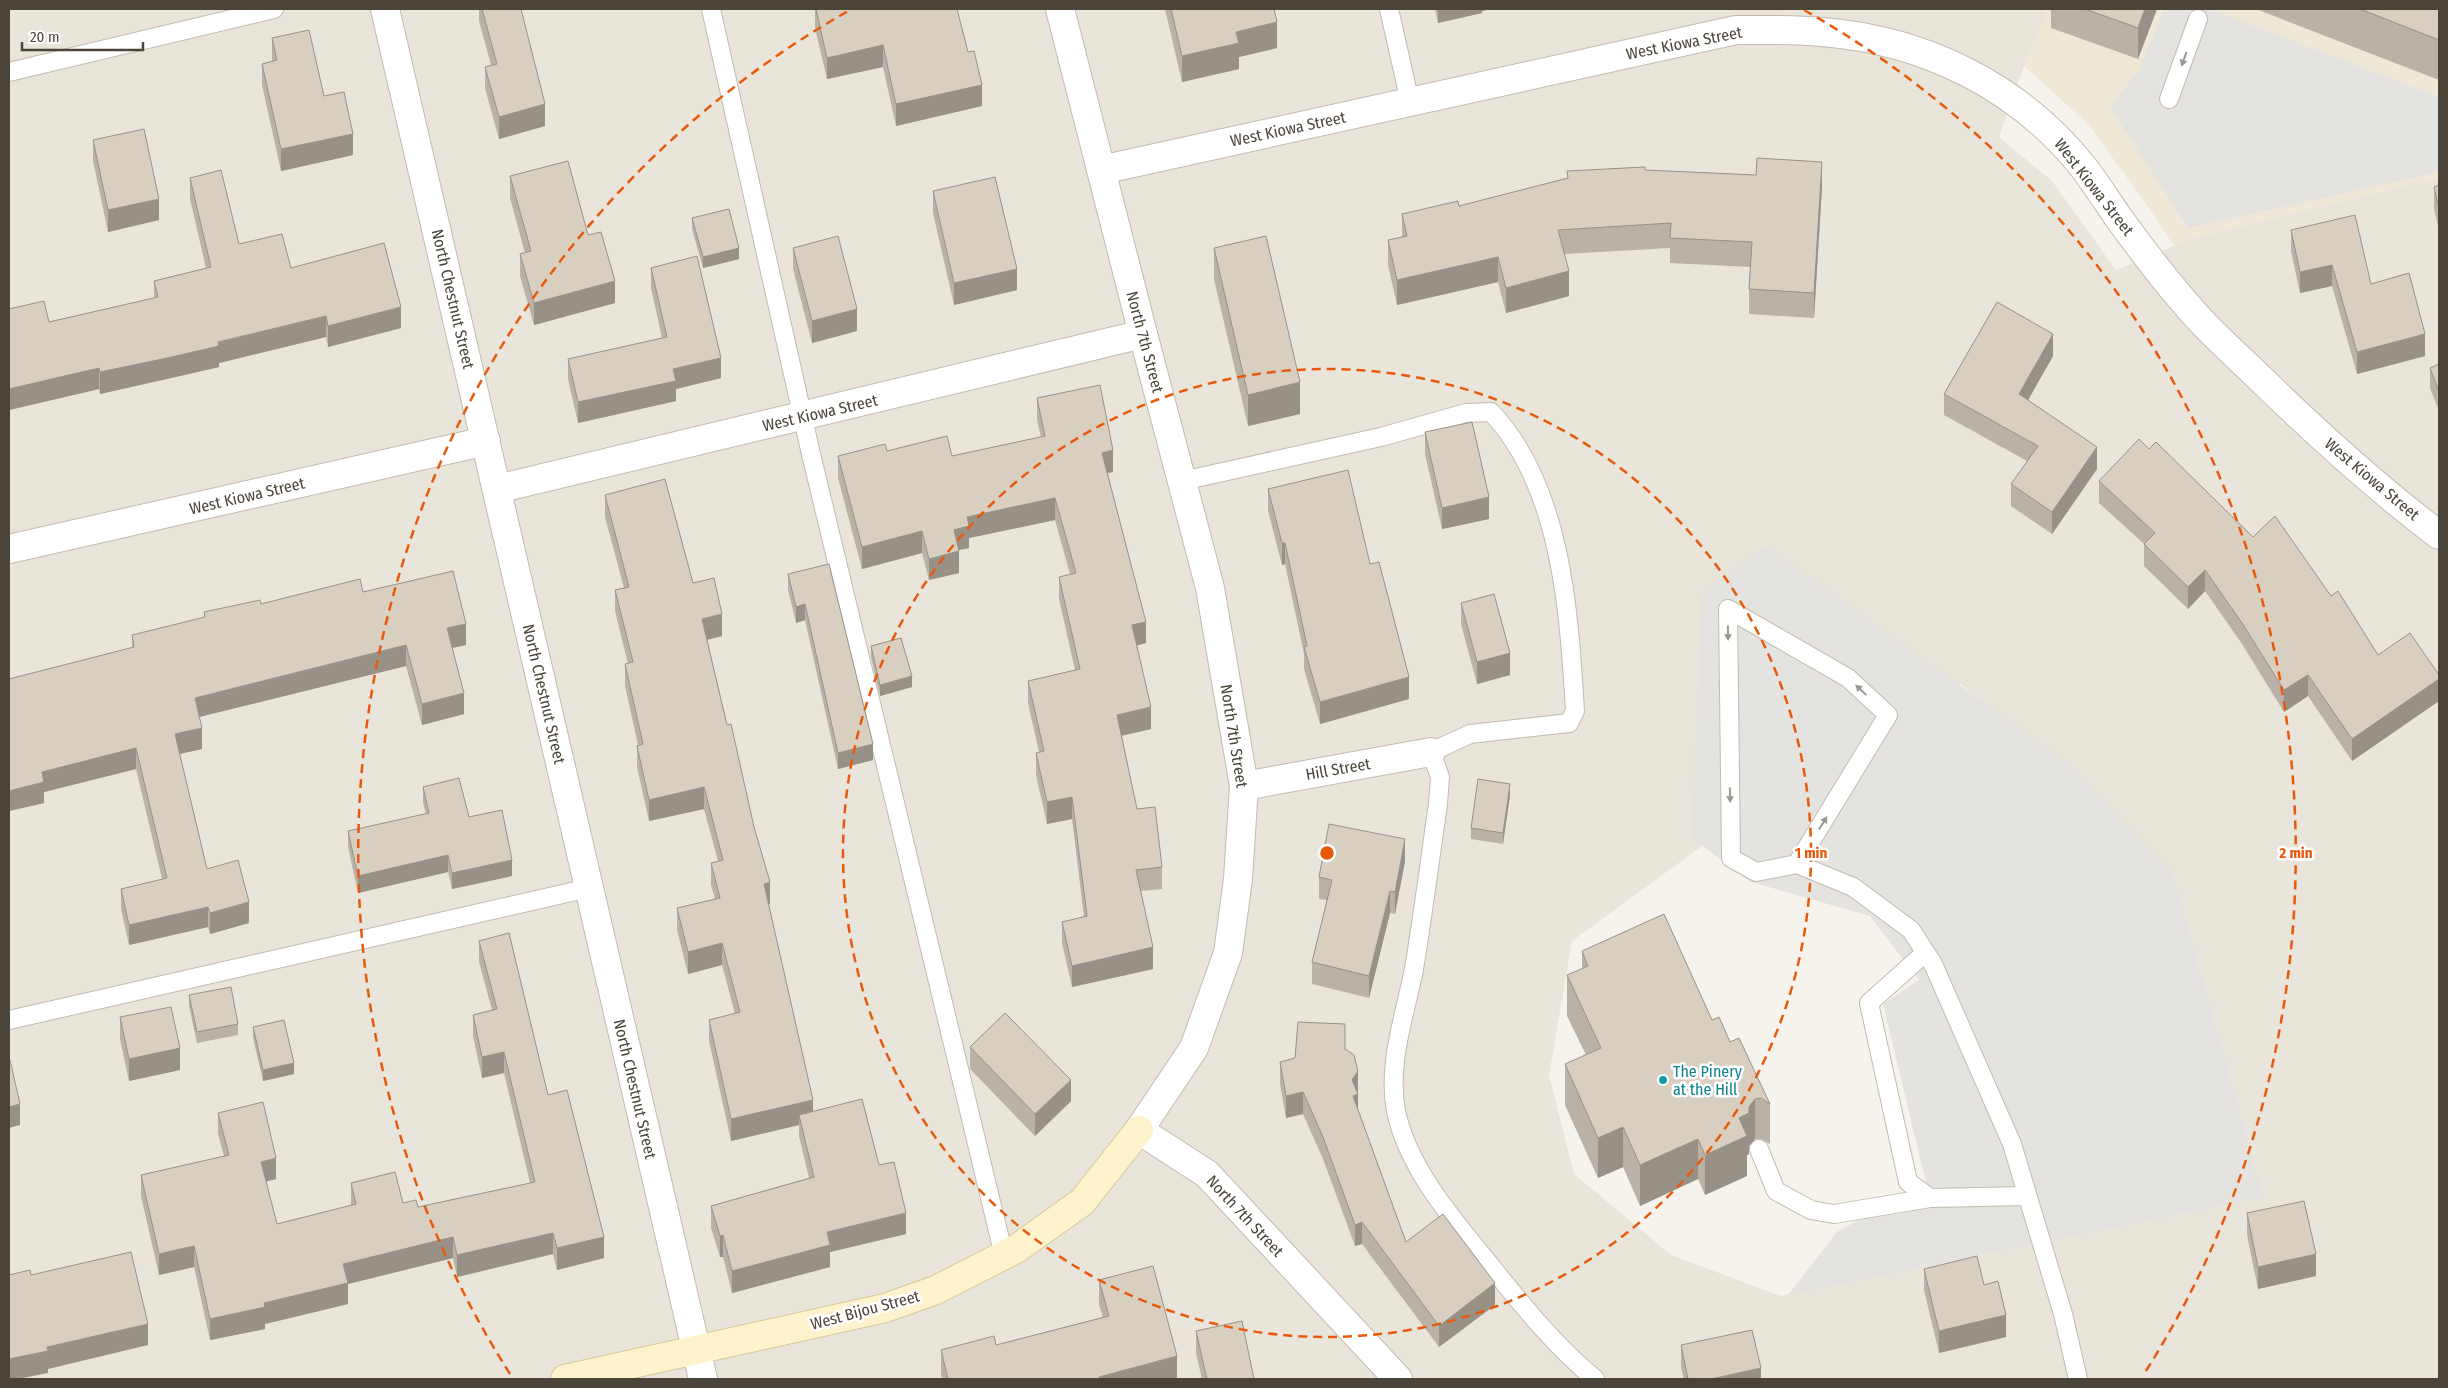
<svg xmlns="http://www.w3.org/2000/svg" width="2448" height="1388" font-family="'Fira Sans Condensed',sans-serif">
<rect width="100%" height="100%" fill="#f6f3ec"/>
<path fill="#eae5da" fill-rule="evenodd" d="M9 9H2048L2024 66 1999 137 2052 181 2116 270 2195 237 2439 178V1379H9ZM1961 684 2174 875 2264 1197 1781 1296 1671 1255 1574 1174 1549 1075 1572 941 1720 833 1832 848Z"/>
<polygon fill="#efe8d6" points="2048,9 2439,9 2439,178 2195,237 2174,246 2147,205 2087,123 2024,66"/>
<g fill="#e5e3e0">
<polygon points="2164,9 2210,9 2439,97 2439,172 2188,228 2110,107 2139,70"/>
<polygon points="1766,546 2068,763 2174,875 2264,1197 1788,1295 1837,1232 1926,1182 1883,1004 1919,980 1870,916 1751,882 1692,838 1702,593"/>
</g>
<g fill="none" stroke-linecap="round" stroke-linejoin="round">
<defs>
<g id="service">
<polyline points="711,9 811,454 1004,1256"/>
<polyline points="1389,9 1410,102"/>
<polyline points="9,72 274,9"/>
<polyline points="2169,99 2198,19"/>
<path d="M1182 481 1381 437 1466 413 1491 412C1562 487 1569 613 1575 711L1569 723 1470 734 1431 752 1440 777 1438 804C1430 859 1423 915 1414 969 1405 1015 1387 1064 1396 1111 1408 1169 1454 1221 1490 1265 1523 1306 1555 1346 1595 1379"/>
<polyline points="1797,864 1888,715 1848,678 1728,609 1731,858 1756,872 1797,864 1853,887 1911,930 1933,964 2012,1144 2063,1314 2078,1379"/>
<polyline points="1925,953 1869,1003 1908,1182 1930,1198 2027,1196"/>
<polyline points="9,1020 589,888"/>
<polyline points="1759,1149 1776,1191 1811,1210 1834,1214 1930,1198"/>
</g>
<g id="minor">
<polyline points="385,9 703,1379"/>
<path d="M1101 170 1736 30C1765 30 1794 29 1822 32 1925 40 2020 87 2084 168 2096 184 2107 201 2118 217 2144 253 2172 290 2203 323 2224 345 2247 365 2268 386 2323 439 2378 489 2439 535"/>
<polyline points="497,489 1143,334"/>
<polyline points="9,549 486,441"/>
<polyline points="1244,786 1431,752"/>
<polyline points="1139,1130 1207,1174 1398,1379"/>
</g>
<polyline id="tertiary" points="1060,9 1143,334 1210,588 1244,786 1238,879 1228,953 1194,1048 1139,1130"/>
<polyline id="secondary" points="565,1379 885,1308 936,1290 1016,1249 1082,1202 1139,1130"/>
</defs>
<use href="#service" stroke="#c2bbae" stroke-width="20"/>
<use href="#minor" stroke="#c2bbae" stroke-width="30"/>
<use href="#tertiary" stroke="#c2bbae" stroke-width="30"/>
<use href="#secondary" stroke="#d6c79b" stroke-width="30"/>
<use href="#service" stroke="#fff" stroke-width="18"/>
<use href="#minor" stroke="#fff" stroke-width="28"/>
<use href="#tertiary" stroke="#fff" stroke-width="28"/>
<use href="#secondary" stroke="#fff3cd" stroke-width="28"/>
</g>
<g fill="#bab2a6">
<polygon points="479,9 521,9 545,126 499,139 485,88 485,67 491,65 479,21"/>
<polygon points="815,9 968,52 982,106 896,126 883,67 827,79 815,28"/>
<polygon points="1165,9 1274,9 1277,48 1239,57 1239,69 1182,82"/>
<polygon points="1435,9 1490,9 1482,11 1482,13 1438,23"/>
<polygon points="2051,9 2157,9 2138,59 2051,28"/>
<polygon points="2256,9 2439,9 2439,80"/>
<polygon points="272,38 324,96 353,155 281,171 262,85 262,64 272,61"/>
<polygon points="93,140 159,220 108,232 93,161"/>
<polygon points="1645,170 1822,187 1814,318 1749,314 1749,289 1750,267 1670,263 1670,248 1564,254 1569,296 1506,313 1498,282 1397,305 1388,265 1388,240 1402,237 1402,214 1459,206 1567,178 1567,171"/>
<polygon points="510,176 588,235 615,303 534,325 520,276 520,254 525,253 510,198"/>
<polygon points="190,178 239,244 291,268 401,328 328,347 326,337 219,363 219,367 172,378 100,394 99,389 9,410 9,309 49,322 154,298 154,281 206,268 190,199"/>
<polygon points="2439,185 2439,230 2434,209 2434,187"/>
<polygon points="933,191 1017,290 954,305 933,213"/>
<polygon points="692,218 739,259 703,268 692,229"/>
<polygon points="2291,230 2371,284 2425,356 2357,374 2332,286 2300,293 2291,251"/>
<polygon points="793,248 857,331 812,343 793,269"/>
<polygon points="1214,248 1300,414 1248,426 1214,279"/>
<polygon points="651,268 721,378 676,389 676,401 578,423 568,379 568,359 662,338 651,288"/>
<polygon points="2053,356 2028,400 2097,469 2052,534 2011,506 2011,484 2027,461 1944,415 1944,394"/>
<polygon points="2439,364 2439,411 2430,388 2430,368"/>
<polygon points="1037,398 1113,472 1108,473 1146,643 1137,645 1151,729 1121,735 1137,809 1162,867 1162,889 1141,891 1153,969 1072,987 1062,943 1062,922 1084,917 1072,819 1047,824 1036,775 1036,753 1039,752 1028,703 1028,681 1075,670 1059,599 1059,577 1070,574 1055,520 969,538 969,548 959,550 959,573 929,580 922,553 862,569 838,478 838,456 887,451 952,456 1041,437 1037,420"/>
<polygon points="1425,432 1489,519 1442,529 1425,454"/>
<polygon points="2149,449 2253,537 2331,596 2378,655 2439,675 2439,701 2352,761 2308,696 2284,712 2242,644 2205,591 2188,609 2144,566 2144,544 2099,503 2099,481"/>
<polygon points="1268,489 1370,564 1409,699 1320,724 1304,669 1304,654 1285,564 1282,565 1268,511"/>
<polygon points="605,495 693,583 722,636 707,640 770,904 768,904 813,1111 879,1165 906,1234 830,1252 830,1267 732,1293 723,1257 720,1257 711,1228 711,1206 809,1178 799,1136 799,1125 731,1141 709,1041 709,1020 735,1014 722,965 688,974 677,930 677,908 715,899 711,885 711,863 718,861 704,809 649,821 637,767 637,746 638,745 625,686 625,664 628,664 615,611 615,590 624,588 605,517"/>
<polygon points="829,564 873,760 838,769 805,620 796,623 788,590 788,574"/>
<polygon points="363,592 466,645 452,648 464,714 422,725 406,666 199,717 202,749 179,754 207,869 249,923 210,934 208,927 129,945 121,909 121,889 162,879 136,769 44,792 44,803 9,811 132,648 132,635 204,618 204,612 261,604"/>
<polygon points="1461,603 1510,675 1477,684 1461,624"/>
<polygon points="871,646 912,687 880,696 871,657"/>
<polygon points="423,787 469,817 512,876 452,889 448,872 358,893 348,847 348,831 426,814 423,803"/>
<polygon points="1510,795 1503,844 1471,839 1471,828"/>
<polygon points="1405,861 1395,914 1390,913 1369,998 1312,984 1312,962 1327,900 1319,899 1319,877"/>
<polygon points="479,941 548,1095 604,1258 557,1270 553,1254 457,1277 453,1258 348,1284 348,1304 265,1324 265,1329 210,1340 194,1267 159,1275 141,1196 141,1175 224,1156 218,1134 218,1113 276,1179 266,1181 277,1224 351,1206 351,1183 403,1203 418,1207 530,1183 504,1073 482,1078 473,1036 473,1015 492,1010 479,962"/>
<polygon points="1582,951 1712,1020 1730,1042 1770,1104 1770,1144 1761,1139 1755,1139 1749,1146 1749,1154 1747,1155 1747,1176 1705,1195 1698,1179 1640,1206 1623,1167 1598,1178 1565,1105 1565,1064 1586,1055 1567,1016 1567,975 1582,969"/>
<polygon points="189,995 238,1024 238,1035 197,1043 189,1006"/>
<polygon points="120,1017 180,1070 129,1081 120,1039"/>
<polygon points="253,1027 294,1074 263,1081 253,1038"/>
<polygon points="970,1047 1071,1101 1035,1136 970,1069"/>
<polygon points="1345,1049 1358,1093 1358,1111 1406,1242 1495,1305 1439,1347 1362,1244 1355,1246 1323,1159 1303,1114 1286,1118 1280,1084 1280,1062"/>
<polygon points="2247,1213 2316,1276 2258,1289 2247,1235"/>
<polygon points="1924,1269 1984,1285 2006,1337 1939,1353 1924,1290"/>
<polygon points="1099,1280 1177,1379 942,1379 941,1375 941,1350 996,1345 1103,1317 1099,1305"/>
<polygon points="1196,1331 1254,1379 1202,1379 1196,1353"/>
<polygon points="1681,1345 1761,1379 1684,1379 1681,1367"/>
</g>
<g fill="#979187">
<polygon points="1438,9 1490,9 1482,11 1482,13 1438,23"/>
<polygon points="2145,9 2157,9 2138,59 2138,28"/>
<polygon points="1277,22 1277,48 1239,57 1239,69 1182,82 1182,56 1236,32"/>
<polygon points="883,45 883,67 827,79 827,58"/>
<polygon points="982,85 982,106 896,126 896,104"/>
<polygon points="545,104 545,126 499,139 499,117"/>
<polygon points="353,134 353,155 281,171 281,149"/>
<polygon points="1822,162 1822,187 1814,318 1814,293"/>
<polygon points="159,199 159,220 108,232 108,210"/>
<polygon points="739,248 739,259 703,268 703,257"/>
<polygon points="1498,257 1498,282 1397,305 1397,280"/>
<polygon points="2332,265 2332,286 2300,293 2300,272"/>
<polygon points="1017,269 1017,290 954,305 954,283"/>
<polygon points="1569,271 1569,296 1506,313 1506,288"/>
<polygon points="615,281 615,303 534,325 534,303"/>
<polygon points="401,307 401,328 328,347 328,326"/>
<polygon points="857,309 857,331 812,343 812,321"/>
<polygon points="326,316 326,337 219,363 219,367 100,394 100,372"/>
<polygon points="2053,334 2053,356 2019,416 2019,394"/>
<polygon points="2425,334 2425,356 2357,374 2357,352"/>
<polygon points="721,358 721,378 676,389 676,401 578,423 578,402 673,369"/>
<polygon points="99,368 99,389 9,410 9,389"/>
<polygon points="1300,382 1300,414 1248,426 1248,395"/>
<polygon points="2097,447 2097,469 2052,534 2052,512"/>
<polygon points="1113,450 1113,472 1102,474 1102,453"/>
<polygon points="1489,497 1489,519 1442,529 1442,508"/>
<polygon points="1055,498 1055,520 969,538 969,548 954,551 954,530 967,517"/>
<polygon points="922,531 922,553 862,569 862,547"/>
<polygon points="1282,543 1285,543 1285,564 1282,565"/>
<polygon points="959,551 959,573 929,580 929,559"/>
<polygon points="2205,570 2205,591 2188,609 2188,587"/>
<polygon points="805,604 805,620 796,623 796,607"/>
<polygon points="722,614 722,636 702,641 702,619"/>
<polygon points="1146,622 1146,643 1132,647 1132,625"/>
<polygon points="466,624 466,645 447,649 447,628"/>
<polygon points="406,645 406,666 195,718 195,698"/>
<polygon points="1510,653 1510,675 1477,684 1477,662"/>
<polygon points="2308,675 2308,696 2284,712 2284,690"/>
<polygon points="912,676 912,687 880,696 880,685"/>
<polygon points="1409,677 1409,699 1320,724 1320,702"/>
<polygon points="2439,679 2439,701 2352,761 2352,739"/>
<polygon points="464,693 464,714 422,725 422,704"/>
<polygon points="1151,707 1151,729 1117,737 1117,715"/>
<polygon points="202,728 202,749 175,755 175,734"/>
<polygon points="873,744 873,760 838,769 838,753"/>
<polygon points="136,748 136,769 44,792 44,803 9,811 9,791 42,772"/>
<polygon points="1510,784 1510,795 1503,844 1503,833"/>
<polygon points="704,787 704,809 649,821 649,800"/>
<polygon points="1072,797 1072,819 1047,824 1047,802"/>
<polygon points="1405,839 1405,861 1395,914 1395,892"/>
<polygon points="448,855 448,872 358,893 358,876"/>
<polygon points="512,860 512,876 452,889 452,873"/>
<polygon points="770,882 770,904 764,906 764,884"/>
<polygon points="1390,891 1390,913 1369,998 1369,976"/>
<polygon points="249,902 249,923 210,934 210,913"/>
<polygon points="208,907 208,927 129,945 129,925"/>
<polygon points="722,943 722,965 688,974 688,952"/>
<polygon points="1153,947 1153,969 1072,987 1072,966"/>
<polygon points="180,1048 180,1070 129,1081 129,1059"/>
<polygon points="504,1052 504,1073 482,1078 482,1057"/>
<polygon points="294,1063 294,1074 263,1081 263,1070"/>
<polygon points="1358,1071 1358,1116 1353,1118 1352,1080"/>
<polygon points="1071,1080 1071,1101 1035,1136 1035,1114"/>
<polygon points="1303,1092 1303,1114 1286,1118 1286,1096"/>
<polygon points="1755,1099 1755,1139 1749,1146 1749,1154 1747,1155 1747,1176 1705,1195 1705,1155 1739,1118"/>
<polygon points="813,1100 813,1122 799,1115 799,1125 731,1141 731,1119"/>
<polygon points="20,1104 20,1125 9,1128 9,1107"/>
<polygon points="1623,1127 1623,1167 1598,1178 1598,1138"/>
<polygon points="1698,1139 1698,1179 1640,1206 1640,1165"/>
<polygon points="276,1158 276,1179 261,1183 261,1162"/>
<polygon points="906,1213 906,1234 830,1252 830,1267 732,1293 732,1271 827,1232"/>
<polygon points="1362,1222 1362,1244 1355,1246 1355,1225"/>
<polygon points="553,1233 553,1254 457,1277 457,1255"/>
<polygon points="723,1235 723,1257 720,1257 720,1236"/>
<polygon points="453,1237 453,1258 348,1284 348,1304 265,1324 265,1329 210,1340 210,1319 264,1303 343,1264"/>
<polygon points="604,1237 604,1258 557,1270 557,1248"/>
<polygon points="194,1246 194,1267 159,1275 159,1254"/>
<polygon points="2316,1254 2316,1276 2258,1289 2258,1267"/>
<polygon points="1495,1283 1495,1305 1439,1347 1439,1326"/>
<polygon points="2006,1315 2006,1337 1939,1353 1939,1331"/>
<polygon points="148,1324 148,1345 48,1369 48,1373 18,1379 9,1379 9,1359 47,1347"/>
<polygon points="1177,1356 1177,1379 1099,1379 1099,1377"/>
<polygon points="1761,1368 1761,1379 1711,1379"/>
</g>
<g fill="#d8cfc1" stroke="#979187">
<polygon points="482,9 521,9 545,104 499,117 485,67 497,64"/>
<polygon points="816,9 957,9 968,52 974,51 982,85 896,104 883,45 827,58"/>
<polygon points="1171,9 1274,9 1277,22 1236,32 1239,43 1182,56"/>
<polygon points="2085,9 2145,9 2138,28"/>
<polygon points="2360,9 2439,9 2439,40"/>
<polygon points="309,30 324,96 344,92 353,134 281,149 262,64 277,60 272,38"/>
<polygon points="144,129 159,199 108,210 93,140"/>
<polygon points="1757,158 1822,162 1814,293 1749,289 1752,242 1670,238 1671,223 1558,230 1569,271 1506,288 1498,257 1397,280 1388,240 1407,236 1402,214 1458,201 1459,206 1568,178 1567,171 1645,167 1645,170 1756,175"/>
<polygon points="568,161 588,235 601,232 615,281 534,303 520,254 531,251 510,176"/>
<polygon points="221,170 239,244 282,234 291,268 384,243 401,307 328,326 326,316 218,342 219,346 172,357 100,372 99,368 9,389 9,309 44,301 49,322 158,297 154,281 211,267 190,178"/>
<polygon points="995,177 1017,269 954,283 933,191"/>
<polygon points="2439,185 2439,208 2434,187"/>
<polygon points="729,209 739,248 703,257 692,218"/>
<polygon points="2355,215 2371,284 2409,273 2425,334 2357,352 2332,265 2300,272 2291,230"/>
<polygon points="838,236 857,309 812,321 793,248"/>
<polygon points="1266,236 1300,382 1248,395 1214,248"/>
<polygon points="697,256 721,358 673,369 676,381 578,402 568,359 667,337 651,268"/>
<polygon points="1997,302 2053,334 2019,394 2097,447 2052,512 2011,484 2038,446 1944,394"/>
<polygon points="2439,364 2439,391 2430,368"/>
<polygon points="1100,385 1113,450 1102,453 1146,622 1132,625 1151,707 1117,715 1137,809 1155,807 1162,867 1136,870 1153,947 1072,966 1062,922 1087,916 1072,797 1047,802 1036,753 1044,751 1028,681 1080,669 1059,577 1076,573 1055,498 967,517 969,526 954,530 959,551 929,559 922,531 862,547 838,456 885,444 887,451 947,436 952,456 1045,436 1037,398"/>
<polygon points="1472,422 1489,497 1442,508 1425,432"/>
<polygon points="2139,439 2149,449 2156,442 2253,537 2275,516 2331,596 2338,591 2378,655 2410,633 2439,675 2439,679 2352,739 2308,675 2284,690 2242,623 2205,570 2188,587 2144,544 2155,533 2099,481"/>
<polygon points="1348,470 1370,564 1379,562 1409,677 1320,702 1304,647 1307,646 1285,543 1282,543 1268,489"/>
<polygon points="665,479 693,583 714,578 722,614 702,619 727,725 731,724 754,827 770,882 764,884 813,1100 731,1119 709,1020 740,1012 722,943 688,952 677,908 720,898 711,863 723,860 704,787 649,800 637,746 643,744 625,664 633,662 615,590 629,587 605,495"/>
<polygon points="829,564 873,744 838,753 805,604 796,607 788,574"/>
<polygon points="453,571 466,624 447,628 464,693 422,704 406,645 195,698 202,728 175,734 207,869 238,860 249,902 210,913 208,907 129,925 121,889 167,878 136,748 42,772 44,782 9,791 9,679 134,647 132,635 205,617 204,612 260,600 261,604 360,579 363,592"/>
<polygon points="1494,594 1510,653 1477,662 1461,603"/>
<polygon points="901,638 912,676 880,685 871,646"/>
<polygon points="459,778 469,817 502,810 512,860 452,873 448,855 358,876 348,831 429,813 423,787"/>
<polygon points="1478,779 1510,784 1503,833 1471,828"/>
<polygon points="1329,824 1405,839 1395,892 1390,891 1369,976 1312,962 1332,880 1319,877"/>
<polygon points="1664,914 1712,1020 1719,1017 1730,1042 1739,1038 1770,1104 1761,1098 1755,1099 1749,1107 1749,1113 1739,1118 1747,1136 1705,1155 1698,1139 1640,1165 1623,1127 1598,1138 1565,1064 1601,1048 1567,975 1588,966 1582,951"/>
<polygon points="509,933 548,1095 567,1090 604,1237 557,1248 553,1233 457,1255 453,1237 343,1264 348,1283 264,1303 265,1307 210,1319 194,1246 159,1254 141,1175 229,1155 218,1113 263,1102 276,1158 261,1162 277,1224 356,1204 351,1183 395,1172 403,1203 416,1200 418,1207 535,1182 504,1052 482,1057 473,1015 497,1009 479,941"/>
<polygon points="231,987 238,1024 197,1032 189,995"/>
<polygon points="171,1007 180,1048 129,1059 120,1017"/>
<polygon points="1005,1013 1071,1080 1035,1114 970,1047"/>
<polygon points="284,1020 294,1063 263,1070 253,1027"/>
<polygon points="1298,1022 1345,1024 1345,1049 1354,1055 1358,1071 1352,1080 1358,1094 1353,1096 1406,1242 1443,1214 1495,1283 1439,1326 1362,1222 1355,1225 1323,1137 1303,1092 1286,1096 1280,1062 1295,1058"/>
<polygon points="10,1060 20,1104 9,1107 9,1061"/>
<polygon points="862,1099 879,1165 894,1162 906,1213 827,1232 830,1245 732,1271 723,1235 720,1236 711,1206 814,1177 799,1115"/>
<polygon points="2304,1201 2316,1254 2258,1267 2247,1213"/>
<polygon points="131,1252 148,1324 47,1347 48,1351 9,1359 9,1275 30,1270 31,1275"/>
<polygon points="1977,1256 1984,1285 1998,1281 2006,1315 1939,1331 1924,1269"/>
<polygon points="1153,1266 1177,1356 1099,1377 1100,1379 948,1379 941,1350 994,1336 996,1345 1109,1316 1099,1280"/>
<polygon points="1242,1321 1254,1379 1207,1379 1196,1331"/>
<polygon points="1752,1330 1761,1368 1711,1379 1688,1379 1681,1345"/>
</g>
<defs><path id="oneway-solid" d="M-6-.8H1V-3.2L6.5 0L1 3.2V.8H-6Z" transform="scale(1.25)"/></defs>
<g fill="#9c9892">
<use href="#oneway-solid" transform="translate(2184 59) rotate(110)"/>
<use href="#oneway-solid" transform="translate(1728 633) rotate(89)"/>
<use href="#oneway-solid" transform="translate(1861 690) rotate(-137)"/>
<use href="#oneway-solid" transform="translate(1730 795) rotate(89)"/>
<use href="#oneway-solid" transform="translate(1823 823) rotate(-58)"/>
</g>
<g fill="none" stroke="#e8590c" stroke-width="2.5" stroke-dasharray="9 6">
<circle cx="1327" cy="853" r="484"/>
<path d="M510 1374A969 969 0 0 1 850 10M1804 10A969 969 0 0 1 2144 1374"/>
</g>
<circle fill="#0f9aa8" stroke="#fff" stroke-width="2" cx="1663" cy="1080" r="5"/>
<g text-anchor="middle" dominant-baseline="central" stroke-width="5" stroke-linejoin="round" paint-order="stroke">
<g font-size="16" fill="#4b4439" stroke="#fff">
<text transform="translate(1684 43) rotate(-11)">West Kiowa Street</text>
<text transform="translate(1288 129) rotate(-12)">West Kiowa Street</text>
<text transform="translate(2094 187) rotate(52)">West Kiowa Street</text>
<text transform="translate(453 299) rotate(77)">North Chestnut Street</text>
<text transform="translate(1145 342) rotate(75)">North 7th Street</text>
<text transform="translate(820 413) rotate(-13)">West Kiowa Street</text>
<text transform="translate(2372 479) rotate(40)">West Kiowa Street</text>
<text transform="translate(247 496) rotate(-13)">West Kiowa Street</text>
<text transform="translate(544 694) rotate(77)">North Chestnut Street</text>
<text transform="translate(1234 736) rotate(81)">North 7th Street</text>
<text transform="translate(1338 769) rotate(-10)">Hill Street</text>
<text transform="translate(635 1089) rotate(77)">North Chestnut Street</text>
<text transform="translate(1245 1216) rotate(47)">North 7th Street</text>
<text transform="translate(865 1310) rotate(-15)">West Bijou Street</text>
</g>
<g font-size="16" fill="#0d838f" stroke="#fff" text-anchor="start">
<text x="1673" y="1071">The Pinery<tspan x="1673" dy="18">at the Hill</tspan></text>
</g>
</g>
<circle cx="1327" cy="853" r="8" fill="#e8590c" stroke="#fff" stroke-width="2.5"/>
<g font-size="15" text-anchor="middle" font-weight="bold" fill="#e8590c" stroke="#fff" stroke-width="5" stroke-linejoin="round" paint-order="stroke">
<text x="1811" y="858">1 min</text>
<text x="2296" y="858">2 min</text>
</g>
<rect width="2448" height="1388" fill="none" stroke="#4b4439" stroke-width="20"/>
<path d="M22 42v8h121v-8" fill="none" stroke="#4b4439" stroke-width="2.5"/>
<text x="30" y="42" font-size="15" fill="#4b4439" stroke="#ffffff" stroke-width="4" paint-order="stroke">20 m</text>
</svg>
